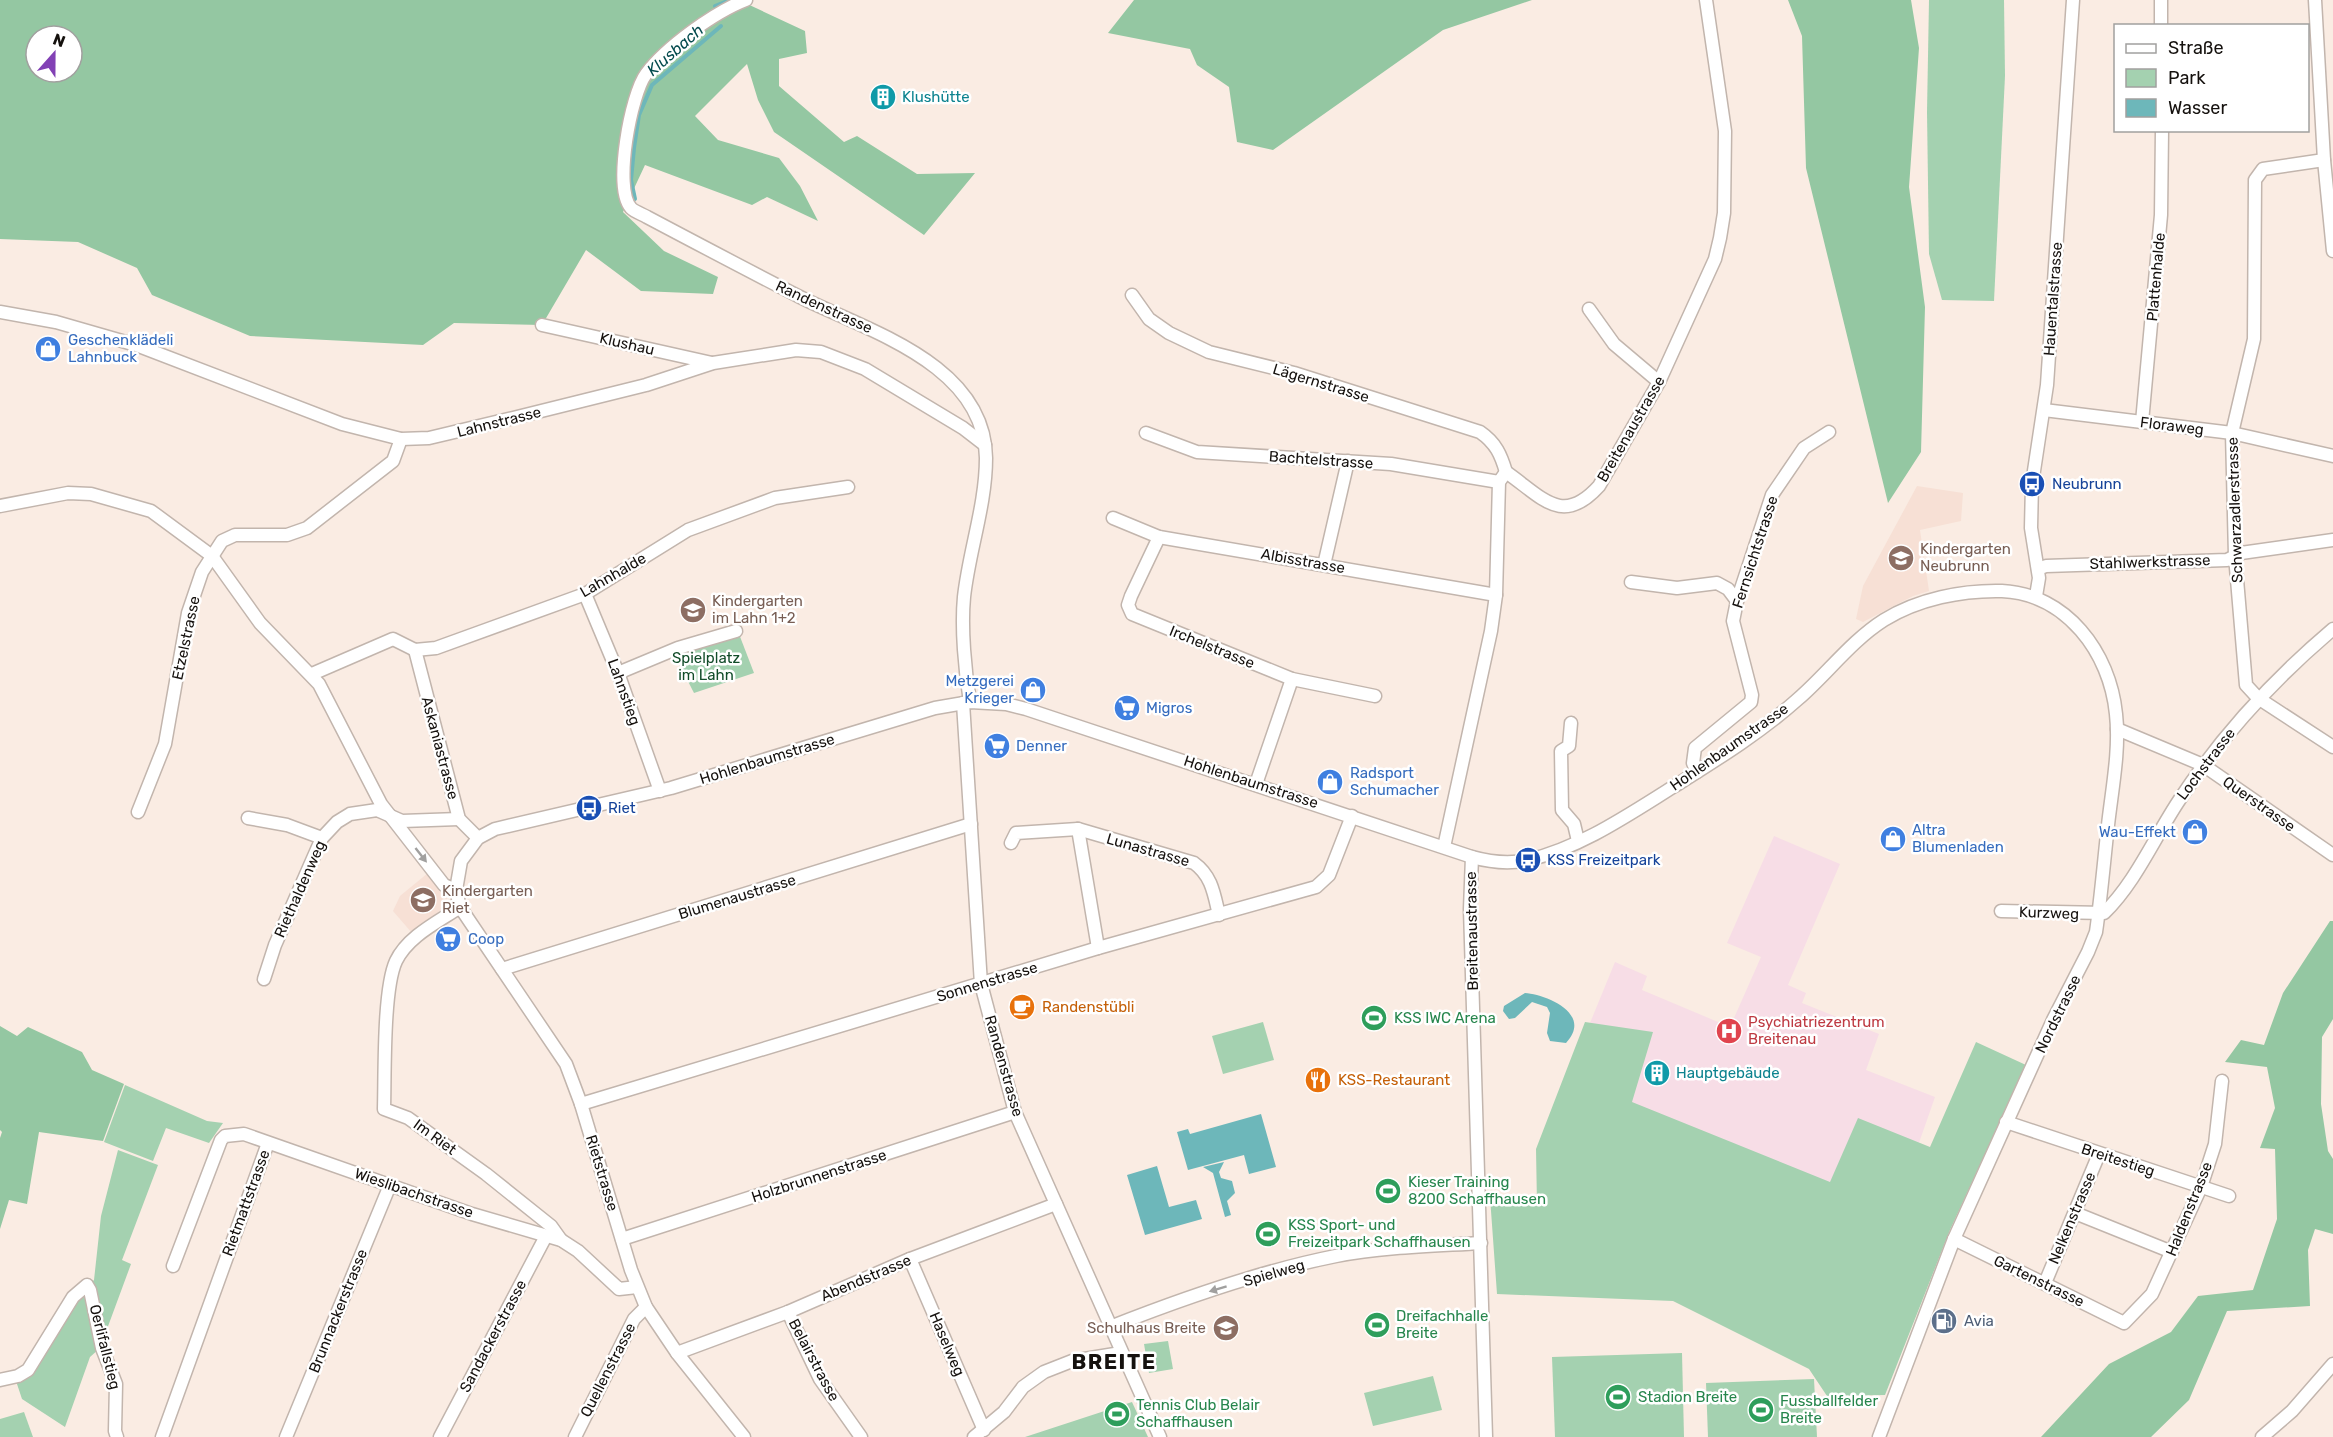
<svg xmlns="http://www.w3.org/2000/svg" width="2333" height="1437" font-family="Rubik,sans-serif">
<rect width="100%" height="100%" fill="#faece3"/>
<g fill="#f7e0d5">
<polygon points="1917,486 1963,493 1961,521 1920,530 1929,591 1913,596 1863,622 1856,619 1863,586"/>
<polygon points="428,873 446,894 448,904 412,933 393,911 400,896"/>
</g>
<polygon fill="#f7dde6" points="1774,836 1840,864 1788,985 1806,993 1802,1003 1879,1034 1866,1070 1935,1097 1913,1160 1840,1222 1601,1125 1581,1045 1615,962 1647,976 1642,990 1730,1027 1761,957 1727,943"/>
<g fill="#a4d1b0">
<polygon points="1929,0 2004,0 2005,76 1994,301 1942,300 1929,254 1927,112"/>
<polygon points="739,634 754,673 694,693 674,654"/>
<polygon points="1263,1022 1274,1060 1223,1074 1212,1036"/>
<polygon points="1585,1022 1653,1032 1632,1102 1830,1182 1858,1118 1930,1147 1976,1042 2026,1065 1950,1230 1885,1395 1827,1396 1809,1369 1673,1301 1497,1294 1490,1197 1537,1205 1536,1149"/>
<polygon points="125,1085 207,1121 223,1123 209,1143 166,1128 153,1161 104,1142"/>
<polygon points="118,1150 158,1165 122,1260 131,1264 100,1348 90,1357 65,1427 22,1399 15,1378 75,1299 94,1280 101,1216"/>
<polygon points="1168,1341 1173,1369 1149,1373 1144,1344"/>
<polygon points="1682,1353 1684,1437 1555,1437 1552,1357"/>
<polygon points="1433,1376 1442,1410 1373,1426 1364,1393"/>
<polygon points="1814,1379 1817,1437 1708,1437 1706,1383"/>
<polygon points="1132,1402 1148,1437 1025,1437"/>
<polygon points="24,1412 33,1437 0,1437 0,1419"/>
</g>
<g fill="#94c7a2" fill-rule="evenodd">
<path d="M0 0H746L743 2 805 31 807 53 779 59V86L844 142 857 136 917 174 975 173 924 235 774 132 758 100 747 64 695 116 718 140 779 158 800 186 818 221 767 197 752 205 645 165 623 212 664 251 718 277 713 294 641 291 586 250 542 325 454 323 423 345 250 336 152 295 137 268 78 242 0 239ZM36 36H72V72H36Z"/>
<polygon points="1134,0 1532,0 1443,30 1273,150 1237,142 1229,87 1197,65 1190,49 1108,33"/>
<polygon points="1788,0 1911,0 1919,48 1909,187 1925,307 1921,452 1888,503 1806,168 1802,36"/>
<polygon points="2330,921 2333,921 2333,1019 2322,1037 2321,1104 2328,1151 2333,1159 2333,1234 2315,1229 2308,1250 2310,1306 2227,1311 2189,1400 2151,1437 2041,1437 2109,1364 2171,1332 2198,1296 2253,1290 2277,1219 2275,1149 2260,1148 2275,1108 2267,1067 2225,1062 2241,1040 2264,1045 2283,993"/>
<polygon points="0,1026 17,1036 28,1027 82,1052 92,1070 124,1084 103,1141 39,1132 27,1204 9,1200 0,1229 0,1138 2,1132 0,1130"/>
</g>
<g fill="#6db7ba">
<path d="M1525 993C1544 994 1594 1013 1566 1043L1550 1041 1547 1033 1550 1013 1547 1007 1532 1002 1515 1018 1509 1019 1503 1011 1504 1006Z"/>
<polygon points="1261,1114 1276,1167 1249,1174 1244,1155 1188,1170 1177,1132 1188,1129 1190,1134"/>
<polygon points="1224,1162 1219,1172 1221,1178 1232,1181 1235,1193 1227,1201 1231,1215 1225,1217 1213,1173 1203,1167"/>
<polygon points="1157,1166 1169,1207 1196,1200 1202,1219 1145,1235 1127,1175"/>
</g>
<g fill="none" stroke-linecap="round" stroke-linejoin="round">
<g stroke="#6db7ba" stroke-width="4">
<polyline points="715,6 730,0"/>
<polyline points="635,199 631,180 634,148 639,115 652,85 721,26"/>
</g>
<defs>
<g id="minor">
<path d="M746 0C715 12 666 47 646 74 631 94 613 188 631 208 635 212 642 214 647 217 698 244 749 271 800 297 868 331 985 364 986 458 986 505 969 551 964 597 961 628 965 671 970 702"/>
<polyline points="2315,0 2324,160 2333,251"/>
<polyline points="2161,26 2161,0"/>
<polyline points="2324,160 2263,169 2255,180 2254,339 2232,433 2235,556 2246,685 2258,698 2333,747"/>
<path d="M1132 295 1149 319 1169 333 1209 352 1294 373 1480 432C1496 443 1501 455 1506 472"/>
<polyline points="1589,309 1614,344 1659,382"/>
<polyline points="0,312 56,322 136,345 342,424 401,439 429,438 513,418 646,385 713,363 796,350 821,352 865,369 963,428 985,445"/>
<polyline points="542,325 712,363"/>
<polyline points="2044,410 2232,433 2333,456"/>
<polyline points="2142,422 2161,215 2162,130"/>
<polyline points="1146,433 1197,452 1391,464 1499,482"/>
<polyline points="0,506 68,493 91,494 151,511 212,556 260,623 319,684 381,804 444,885 456,890"/>
<polyline points="1113,518 1159,537 1496,595"/>
<polyline points="1159,537 1131,596 1128,605 1132,614 1292,679 1375,696"/>
<polyline points="1324,565 1348,461"/>
<polyline points="2038,569 2046,566 2227,560 2241,553 2333,540"/>
<polyline points="1631,582 1677,588 1717,583 1728,589 1737,601"/>
<polyline points="585,594 618,673 660,791"/>
<polyline points="2036,596 2039,578 2031,528 2032,484 2047,385 2073,0"/>
<polyline points="415,650 459,819 478,838"/>
<polyline points="618,673 678,648 736,631"/>
<polyline points="312,674 393,639 415,650 436,648 585,594 688,530 775,498 848,487"/>
<polyline points="963,703 981,984 1015,1112 1160,1437"/>
<polyline points="1571,723 1569,746 1561,751 1562,810 1574,824 1578,841"/>
<polyline points="2117,729 2203,765 2333,855"/>
<polyline points="1697,772 1693,763 1695,748 1751,702 1752,695 1733,621 1737,601 1772,495 1804,448 1829,432"/>
<polyline points="1256,784 1292,679"/>
<polyline points="138,812 165,744 188,613 202,572 222,541 235,535 287,535 307,528 393,461 401,439"/>
<polyline points="248,818 287,825 322,838"/>
<polyline points="1078,829 1098,948"/>
<path d="M1011 843 1016 833 1078 829 1194 863C1212 876 1214 894 1219 915"/>
<path d="M1444 847 1491 631 1496 595 1499 482 1506 472C1542 497 1562 527 1599 486L1659 382 1715 259 1720 238 1724 213 1725 131 1706 0"/>
<polyline points="1472,857 1470,909 1486,1437"/>
<path d="M460 907C438 922 408 936 396 961 383 989 385 1074 384 1109L408 1118 486 1174 551 1226 561 1240"/>
<path d="M2001 911 2104 913C2136 882 2155 836 2180 799 2223 734 2274 679 2333 629"/>
<polyline points="502,969 971,824"/>
<polyline points="264,979 275,945 322,838 337,822 350,814 377,810 402,821 459,819"/>
<polyline points="581,1104 1098,948 1316,887 1329,875 1352,816"/>
<polyline points="2006,1122 2229,1196"/>
<polyline points="2075,1213 2172,1252"/>
<polyline points="622,1239 1015,1112"/>
<polyline points="1954,1239 2124,1323 2152,1294 2201,1187 2215,1144 2222,1081"/>
<polyline points="910,1259 984,1430"/>
<polyline points="173,1266 221,1140 225,1136 244,1134 472,1214 561,1240 578,1251 619,1289 637,1287"/>
<polyline points="2045,1283 2099,1154"/>
<polyline points="788,1312 820,1379 861,1437"/>
<path d="M1110 1327C1181 1299 1260 1271 1336 1256 1384 1247 1432 1246 1481 1243"/>
<polyline points="677,1353 788,1312 910,1259 1056,1204"/>
<polyline points="0,1380 18,1376 28,1370 73,1297 87,1285 90,1290 102,1348 116,1384 115,1431 117,1437"/>
<polyline points="162,1437 268,1143"/>
<polyline points="286,1437 390,1185"/>
<polyline points="440,1437 546,1236"/>
<polyline points="575,1437 634,1319 646,1307"/>
<path d="M744 1437 677 1353 646 1307 631 1270 581 1104 566 1064 460 907 456 890 461 861 478 838 495 829 671 788 935 708 970 702 1006 704 1026 709 1472 857C1490 862 1510 864 1528 860 1580 848 1628 815 1673 787 1716 760 1760 733 1798 699 1827 674 1851 641 1884 620 1918 599 1962 590 2002 591 2066 594 2110 652 2116 714 2120 750 2112 789 2108 825 2104 861 2101 897 2096 932L2088 952 2053 1020 1954 1239 1879 1437"/>
<polyline points="974,1437 1004,1412 1023,1387 1044,1372 1072,1361 1121,1353"/>
<polyline points="2262,1437 2292,1411 2333,1364"/>
</g>
</defs>
<use href="#minor" stroke="#c2b5ad" stroke-width="15"/>
<use href="#minor" stroke="#fff" stroke-width="12"/>
</g>
<defs><path id="oneway-solid" d="M-6-.8H1V-3.2L6.5 0L1 3.2V.8H-6Z" transform="scale(1.5)"/></defs>
<g fill="#a1a09f">
<use href="#oneway-solid" transform="translate(421 855) rotate(52)"/>
<use href="#oneway-solid" transform="translate(1218 1289) rotate(163)"/>
</g>
<defs>
<symbol id="building-disc" viewBox="-11 -11 22 22"><circle r="9.5" fill="#0f9aa8" stroke="#fff"/><path d="M-4-6H4V6H1V3H-1V6H-4ZM-2.5-4.3h1.7v1.8h-1.7ZM.8-4.3h1.7v1.8H.8ZM-2.5-1h1.7V.8h-1.7ZM.8-1h1.7V.8H.8Z" fill="#fff"/></symbol>
<symbol id="shop-disc" viewBox="-11 -11 22 22"><circle r="9.5" fill="#3f7fe0" stroke="#fff"/><path d="M-5-2.5h2.3a2.7 3.5 0 0 1 5.4 0H5L5.5 6h-11ZM-1.5-2.5h3a1.5 2.3 0 0 0-3 0Z" fill="#fff"/></symbol>
<symbol id="bus-disc" viewBox="-11 -11 22 22"><circle r="9.5" fill="#1a4fb4" stroke="#fff"/><path d="M-5-6H5V4H4V6H2V4H-2V6H-4V4H-5ZM-3.5-4V0h7V-4ZM-3.5 1.2v1.5H-2V1.2ZM2 1.2v1.5H3.5V1.2Z" fill="#fff"/></symbol>
<symbol id="school-disc" viewBox="-11 -11 22 22"><circle r="9.5" fill="#8d6e63" stroke="#fff"/><path d="M0-5L7-2L0 1L-7-2ZM-4 1L0 2.5L4 1V4Q0 6-4 4Z" fill="#fff"/></symbol>
<symbol id="supermarket-disc" viewBox="-11 -11 22 22"><circle r="9.5" fill="#3f7fe0" stroke="#fff"/><path d="M-6-5.5h2.5l.6 2H6L4.5 2H-2.5L-4.4-4H-6ZM-1.5 3.2a1.3 1.3 0 1 0 .1 0ZM3 3.2a1.3 1.3 0 1 0 .1 0Z" fill="#fff"/></symbol>
<symbol id="cafe-disc" viewBox="-11 -11 22 22"><circle r="9.5" fill="#e8710a" stroke="#fff"/><path d="M-5.5-4.5H6V0H3Q3 3.5 0 3.5H-2.5Q-5.5 3.5-5.5 0ZM3-3.2v2h1.7v-2ZM-6 4.5H4V6H-6Z" fill="#fff"/></symbol>
<symbol id="stadium-disc" viewBox="-11 -11 22 22"><circle r="9.5" fill="#2e9e5b" stroke="#fff"/><path d="M0-5a6.5 5 0 1 0 0 10a6.5 5 0 1 0 0-10ZM-3.5-1.8h7v3.6h-7Z" fill="#fff"/></symbol>
<symbol id="hospital-disc" viewBox="-11 -11 22 22"><circle r="9.5" fill="#e0444e" stroke="#fff"/><path d="M-5-5h3v3.5h4V-5h3V5h-3V1.5h-4V5h-3Z" fill="#fff"/></symbol>
<symbol id="restaurant-disc" viewBox="-11 -11 22 22"><circle r="9.5" fill="#e8710a" stroke="#fff"/><path d="M-5-6h1v4h1v-4h1v4h1v-4h1v5L-1.5 .5V6h-2V.5L-5-1ZM5-6V6H3V1.5H1.5Q1.5-4 5-6Z" fill="#fff"/></symbol>
<symbol id="fuel-disc" viewBox="-11 -11 22 22"><circle r="9.5" fill="#5c6f8a" stroke="#fff"/><path d="M-5.5-6h7V0h2V4h1.3V-2.5L3-4.5l.8-.8L6-3V5H2.5V1h-1V6h-7ZM-4.2-4.7v3.2H.2V-4.7Z" fill="#fff"/></symbol>
</defs>
<g fill-rule="evenodd">
<use href="#building-disc" x="868" y="82" width="30" height="30"/>
<use href="#shop-disc" x="33" y="334" width="30" height="30"/>
<use href="#bus-disc" x="2017" y="469" width="30" height="30"/>
<use href="#school-disc" x="1886" y="543" width="30" height="30"/>
<use href="#school-disc" x="678" y="595" width="30" height="30"/>
<use href="#shop-disc" x="1018" y="675" width="30" height="30"/>
<use href="#supermarket-disc" x="1112" y="693" width="30" height="30"/>
<use href="#supermarket-disc" x="982" y="731" width="30" height="30"/>
<use href="#shop-disc" x="1315" y="767" width="30" height="30"/>
<use href="#bus-disc" x="574" y="793" width="30" height="30"/>
<use href="#shop-disc" x="2180" y="817" width="30" height="30"/>
<use href="#shop-disc" x="1878" y="824" width="30" height="30"/>
<use href="#bus-disc" x="1513" y="845" width="30" height="30"/>
<use href="#school-disc" x="408" y="885" width="30" height="30"/>
<use href="#supermarket-disc" x="433" y="924" width="30" height="30"/>
<use href="#cafe-disc" x="1007" y="992" width="30" height="30"/>
<use href="#stadium-disc" x="1359" y="1003" width="30" height="30"/>
<use href="#hospital-disc" x="1714" y="1016" width="30" height="30"/>
<use href="#building-disc" x="1642" y="1058" width="30" height="30"/>
<use href="#restaurant-disc" x="1303" y="1065" width="30" height="30"/>
<use href="#stadium-disc" x="1373" y="1176" width="30" height="30"/>
<use href="#stadium-disc" x="1253" y="1219" width="30" height="30"/>
<use href="#fuel-disc" x="1929" y="1306" width="30" height="30"/>
<use href="#stadium-disc" x="1362" y="1310" width="30" height="30"/>
<use href="#school-disc" x="1211" y="1313" width="30" height="30"/>
<use href="#stadium-disc" x="1603" y="1382" width="30" height="30"/>
<use href="#stadium-disc" x="1746" y="1395" width="30" height="30"/>
<use href="#stadium-disc" x="1102" y="1399" width="30" height="30"/>
</g>
<g text-anchor="middle" dominant-baseline="central" stroke-width="5" stroke-linejoin="round" paint-order="stroke">
<g font-size="15" fill="#0d838f" stroke="#fff" text-anchor="start">
<text x="902" y="97">Klushütte</text>
<text x="1676" y="1073">Hauptgebäude</text>
</g>
<g font-size="15" fill="#15110e" stroke="#fff">
<text transform="translate(2156 277) rotate(-85)">Plattenhalde</text>
<text transform="translate(2053 299) rotate(-86)">Hauentalstrasse</text>
<text transform="translate(824 307) rotate(25)">Randenstrasse</text>
<text transform="translate(627 344) rotate(13)">Klushau</text>
<text transform="translate(1321 383) rotate(17)">Lägernstrasse</text>
<text transform="translate(499 422) rotate(-14)">Lahnstrasse</text>
<text transform="translate(2172 426) rotate(7)">Floraweg</text>
<text transform="translate(1631 429) rotate(-60)">Breitenaustrasse</text>
<text transform="translate(1321 460) rotate(4)">Bachtelstrasse</text>
<text transform="translate(2235 510) rotate(-92)">Schwarzadlerstrasse</text>
<text transform="translate(1755 552) rotate(-72)">Fernsichtstrasse</text>
<text transform="translate(1303 561) rotate(10)">Albisstrasse</text>
<text transform="translate(2150 562) rotate(-2)">Stahlwerkstrasse</text>
<text transform="translate(613 575) rotate(-30)">Lahnhalde</text>
<text transform="translate(186 638) rotate(-78)">Etzelstrasse</text>
<text transform="translate(1212 647) rotate(22)">Irchelstrasse</text>
<text transform="translate(624 692) rotate(70)">Lahnstieg</text>
<text transform="translate(1729 747) rotate(-35)">Hohlenbaumstrasse</text>
<text transform="translate(440 748) rotate(75)">Askaniastrasse</text>
<text transform="translate(767 759) rotate(-17)">Hohlenbaumstrasse</text>
<text transform="translate(2206 764) rotate(-53)">Lochstrasse</text>
<text transform="translate(1251 782) rotate(18)">Hohlenbaumstrasse</text>
<text transform="translate(2259 804) rotate(35)">Querstrasse</text>
<text transform="translate(1148 850) rotate(16)">Lunastrasse</text>
<text transform="translate(300 889) rotate(-66)">Riethaldenweg</text>
<text transform="translate(737 897) rotate(-17)">Blumenaustrasse</text>
<text transform="translate(2049 913) rotate(2)">Kurzweg</text>
<text transform="translate(1472 931) rotate(-91)">Breitenaustrasse</text>
<text transform="translate(987 982) rotate(-17)">Sonnenstrasse</text>
<text transform="translate(2058 1014) rotate(-64)">Nordstrasse</text>
<text transform="translate(1004 1066) rotate(74)">Randenstrasse</text>
<text transform="translate(435 1137) rotate(36)">Im Riet</text>
<text transform="translate(2118 1160) rotate(18)">Breitestieg</text>
<text transform="translate(602 1173) rotate(73)">Rietstrasse</text>
<text transform="translate(819 1176) rotate(-18)">Holzbrunnenstrasse</text>
<text transform="translate(414 1193) rotate(19)">Wieslibachstrasse</text>
<text transform="translate(246 1203) rotate(-70)">Rietmattstrasse</text>
<text transform="translate(2189 1209) rotate(-68)">Haldenstrasse</text>
<text transform="translate(2072 1218) rotate(-67)">Nelkenstrasse</text>
<text transform="translate(1274 1273) rotate(-16)">Spielweg</text>
<text transform="translate(866 1278) rotate(-23)">Abendstrasse</text>
<text transform="translate(2039 1281) rotate(26)">Gartenstrasse</text>
<text transform="translate(338 1311) rotate(-68)">Brunnackerstrasse</text>
<text transform="translate(493 1336) rotate(-62)">Sandackerstrasse</text>
<text transform="translate(947 1344) rotate(67)">Haselweg</text>
<text transform="translate(105 1347) rotate(76)">Oerlifallstieg</text>
<text transform="translate(814 1360) rotate(62)">Belairstrasse</text>
<text transform="translate(608 1370) rotate(-63)">Quellenstrasse</text>
</g>
<g font-size="15" fill="#366cbe" stroke="#fff" text-anchor="start">
<text x="68" y="340">Geschenklädeli<tspan x="68" dy="17">Lahnbuck</tspan></text>
<text x="1014" y="681" text-anchor="end">Metzgerei<tspan x="1014" dy="17">Krieger</tspan></text>
<text x="1146" y="708">Migros</text>
<text x="1016" y="746">Denner</text>
<text x="1350" y="773">Radsport<tspan x="1350" dy="17">Schumacher</tspan></text>
<text x="1912" y="830">Altra<tspan x="1912" dy="17">Blumenladen</tspan></text>
<text x="2176" y="832" text-anchor="end">Wau-Effekt</text>
<text x="468" y="939">Coop</text>
</g>
<g font-size="15" fill="#164399" stroke="#fff" text-anchor="start">
<text x="2052" y="484">Neubrunn</text>
<text x="608" y="808">Riet</text>
<text x="1547" y="860">KSS Freizeitpark</text>
</g>
<g font-size="15" fill="#785e54" stroke="#fff" text-anchor="start">
<text x="1920" y="549">Kindergarten<tspan x="1920" dy="17">Neubrunn</tspan></text>
<text x="712" y="601">Kindergarten<tspan x="712" dy="17">im Lahn 1+2</tspan></text>
<text x="442" y="891">Kindergarten<tspan x="442" dy="17">Riet</tspan></text>
<text x="1206" y="1328" text-anchor="end">Schulhaus Breite</text>
</g>
<g font-size="15" fill="#124c29" stroke="#fff">
<text x="706" y="658">Spielplatz<tspan x="706" dy="17">im Lahn</tspan></text>
</g>
<g font-size="15" fill="#c56008" stroke="#fff" text-anchor="start">
<text x="1042" y="1007">Randenstübli</text>
<text x="1338" y="1080">KSS-Restaurant</text>
</g>
<g font-size="15" fill="#27864d" stroke="#fff" text-anchor="start">
<text x="1394" y="1018">KSS IWC Arena</text>
<text x="1408" y="1182">Kieser Training<tspan x="1408" dy="17">8200 Schaffhausen</tspan></text>
<text x="1288" y="1225">KSS Sport- und<tspan x="1288" dy="17">Freizeitpark Schaffhausen</tspan></text>
<text x="1396" y="1316">Dreifachhalle<tspan x="1396" dy="17">Breite</tspan></text>
<text x="1638" y="1397">Stadion Breite</text>
<text x="1780" y="1401">Fussballfelder<tspan x="1780" dy="17">Breite</tspan></text>
<text x="1136" y="1405">Tennis Club Belair<tspan x="1136" dy="17">Schaffhausen</tspan></text>
</g>
<g font-size="15" fill="#be3a42" stroke="#fff" text-anchor="start">
<text x="1748" y="1022">Psychiatriezentrum<tspan x="1748" dy="17">Breitenau</tspan></text>
</g>
<g font-size="15" fill="#4e5e75" stroke="#fff" text-anchor="start">
<text x="1964" y="1321">Avia</text>
</g>
<g font-size="16" font-style="italic" fill="#044b4e" stroke="#fff">
<text transform="translate(675 50) rotate(-41)">Klusbach</text>
</g>
<g font-size="21" font-weight="bold" letter-spacing="1.5" fill="#15110e" stroke="#fff">
<text x="1114" y="1361">BREITE</text>
</g>
</g>
<rect x="2114" y="24" width="195" height="108" fill="#ffffff" stroke="#a1a09f" stroke-width="1.5"/>
<rect x="2126" y="44" width="30" height="9" fill="#ffffff" stroke="#a1a09f" stroke-width="1.5"/>
<text x="2168" y="54" font-size="18" fill="#15110e">Straße</text>
<rect x="2126" y="69" width="30" height="18" fill="#a4d1b0" stroke="#a1a09f" stroke-width="1.5"/>
<text x="2168" y="84" font-size="18" fill="#15110e">Park</text>
<rect x="2126" y="99" width="30" height="18" fill="#6db7ba" stroke="#a1a09f" stroke-width="1.5"/>
<text x="2168" y="114" font-size="18" fill="#15110e">Wasser</text>
<g transform="translate(54 54) rotate(21)"><circle r="28" fill="#ffffff" stroke="#a1a09f" stroke-width="1.5"/>
<path d="M0-4.5L10 22L0 15L-10 22Z" fill="#8241b5"/>
<text y="-9" font-size="16" font-weight="bold" text-anchor="middle" fill="#15110e">N</text>
</g>
</svg>
